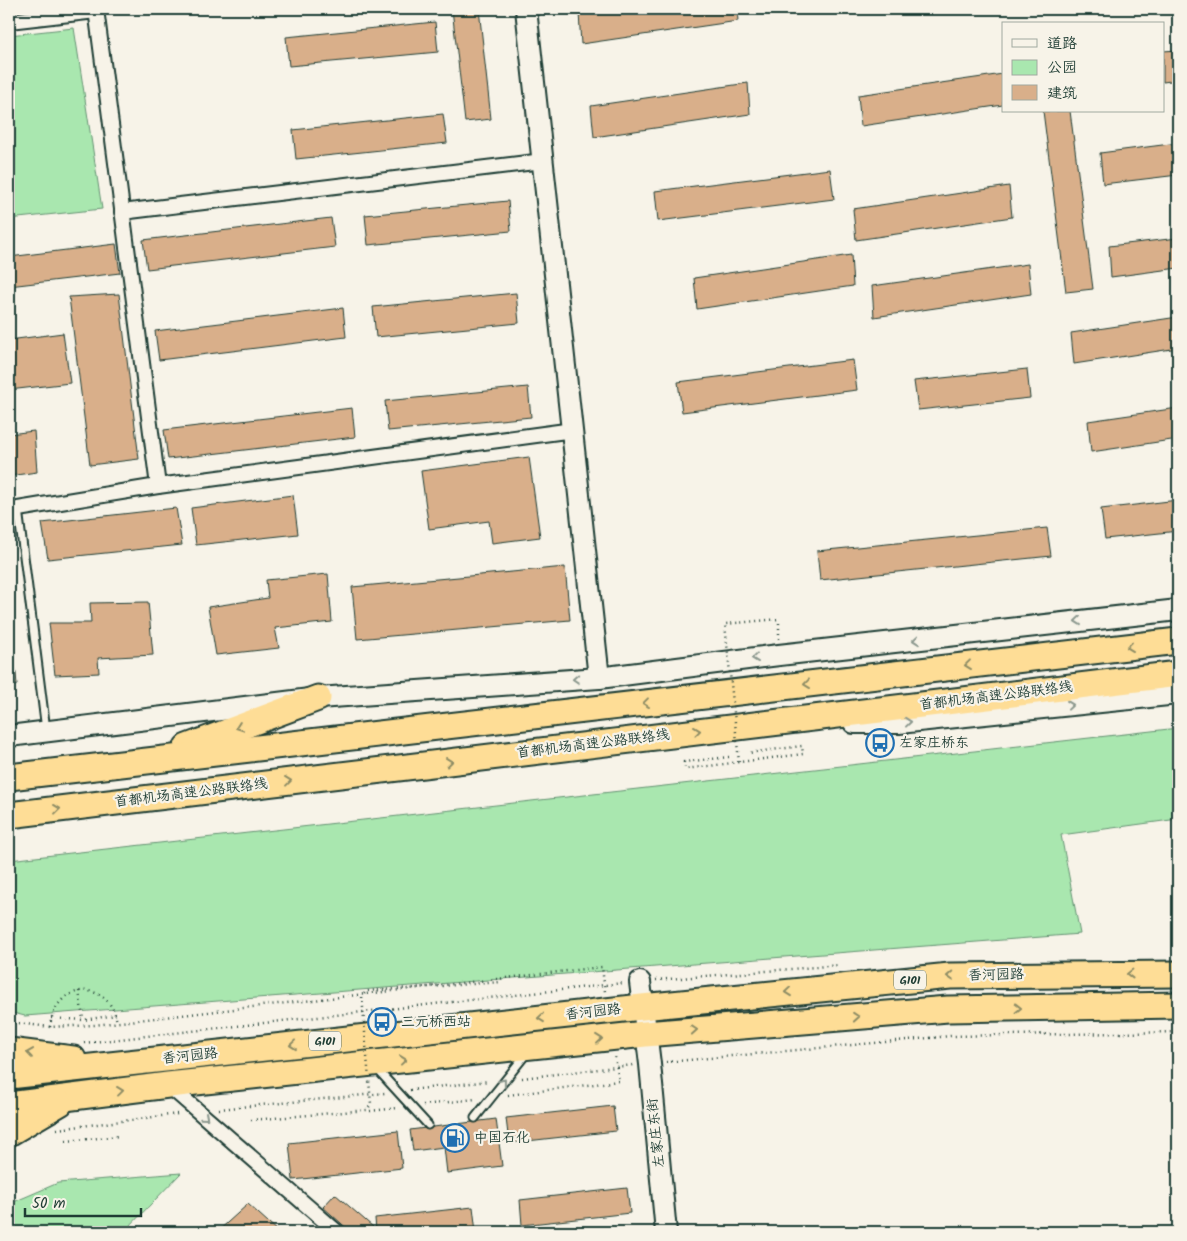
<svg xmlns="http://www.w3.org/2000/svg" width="1187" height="1241" font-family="Kalam,'LXGW WenKai TC',sans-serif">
<rect width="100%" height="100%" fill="#f7f3e8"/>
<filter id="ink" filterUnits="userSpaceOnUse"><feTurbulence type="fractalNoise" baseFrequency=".02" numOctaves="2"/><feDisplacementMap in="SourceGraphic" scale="10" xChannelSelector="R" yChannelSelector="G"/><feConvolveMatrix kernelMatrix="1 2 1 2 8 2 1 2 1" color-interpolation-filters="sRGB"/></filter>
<g filter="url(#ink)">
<g fill="#a9e7af" stroke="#649272">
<polygon points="74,28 102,209 9,219 9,35"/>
<polygon points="1178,728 1178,819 1061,835 1080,934 25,1016 9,1012 9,860"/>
<polygon points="181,1173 124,1232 9,1232 9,1204 58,1183"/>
</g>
<g fill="#d9af8a" stroke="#1f3d34">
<polygon points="452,9 479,9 491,119 465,122"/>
<polygon points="609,9 737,9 738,21 581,44 579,13"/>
<polygon points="435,22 438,52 289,66 286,37"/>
<polygon points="1178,50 1178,80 1163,82 1163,51"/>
<polygon points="1003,74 1003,105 861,126 858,95"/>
<polygon points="748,83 750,114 594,137 591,106"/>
<polygon points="1043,111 1070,111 1093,289 1066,292"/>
<polygon points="443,114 447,143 296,159 293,130"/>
<polygon points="1178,143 1178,175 1103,184 1100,153"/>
<polygon points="830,169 834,199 658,221 655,191"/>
<polygon points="1009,186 1012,217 856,240 853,209"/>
<polygon points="508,201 511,231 368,245 365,215"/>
<polygon points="331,218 335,247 147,269 143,240"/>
<polygon points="1178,238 1178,268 1111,277 1109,246"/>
<polygon points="116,244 120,273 9,286 9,257"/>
<polygon points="851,255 853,286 697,309 694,278"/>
<polygon points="1028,264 1031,294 874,317 872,286"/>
<polygon points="516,293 519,323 376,337 373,307"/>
<polygon points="119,294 139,459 90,465 69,297"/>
<polygon points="343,308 346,337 159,360 155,331"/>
<polygon points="1178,317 1178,348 1074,364 1071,333"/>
<polygon points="63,333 70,383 9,390 9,340"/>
<polygon points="853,360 857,390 682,412 678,382"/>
<polygon points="1027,369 1030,398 918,410 914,381"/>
<polygon points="528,387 531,417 388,431 385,401"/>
<polygon points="352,408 355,437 168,459 164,430"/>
<polygon points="1178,408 1178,439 1091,452 1088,421"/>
<polygon points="34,431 37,472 9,476 9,434"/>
<polygon points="529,457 540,537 492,543 489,521 429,529 421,471"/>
<polygon points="293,495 298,534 196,545 191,508"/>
<polygon points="1178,500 1178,531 1105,539 1101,509"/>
<polygon points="176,508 182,545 48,559 42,523"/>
<polygon points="1047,528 1051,556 820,580 817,551"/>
<polygon points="565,567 570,620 357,639 352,587"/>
<polygon points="328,574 332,622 275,628 279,648 216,655 208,607 268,598 266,580"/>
<polygon points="148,602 153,655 98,658 99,673 55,675 49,623 91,623 90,603"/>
<polygon points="13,640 17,685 9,686 9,641"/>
<polygon points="613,1106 616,1131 509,1143 506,1118"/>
<polygon points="496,1119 502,1166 447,1173 444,1147 413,1151 410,1130"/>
<polygon points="398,1131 402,1168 293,1180 289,1143"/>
<polygon points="627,1188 630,1213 522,1225 520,1200"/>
<polygon points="335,1194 373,1227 369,1232 351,1232 323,1207"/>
<polygon points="248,1204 279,1232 217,1232"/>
<polygon points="473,1207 476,1232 376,1232 375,1218"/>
</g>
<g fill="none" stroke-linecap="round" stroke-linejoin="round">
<defs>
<g id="lane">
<polyline points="9,510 18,509 46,730"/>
<polyline points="376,1068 428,1125"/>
<polyline points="475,1118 526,1054"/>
</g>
<g id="street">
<polyline points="96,9 158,486"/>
<polyline points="9,21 96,11"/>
<polyline points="122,212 543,161"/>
<polyline points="18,509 158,486 573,430"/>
<polyline points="168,1085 337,1232"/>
</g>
<g id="secondary">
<polyline points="526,9 599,678"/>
<polyline points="854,723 899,723 1178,694"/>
<polyline points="9,736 318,698 599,678 779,655 1178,610"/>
<polyline points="640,982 650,1064 666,1232"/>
</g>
<g id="highway">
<polyline points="187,747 318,698"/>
<polyline points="9,777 1178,641"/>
<polyline points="9,815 1178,674"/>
<polyline points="9,1051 73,1059"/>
<polyline points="9,1076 642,1007 950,976 1178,974"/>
<polyline points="9,1105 168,1085 645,1034 948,1009 1178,1005"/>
<polyline points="9,1133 60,1103"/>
</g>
</defs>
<use href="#lane" stroke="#1f3d34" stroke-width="11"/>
<use href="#street" stroke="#1f3d34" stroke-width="18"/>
<use href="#secondary" stroke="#1f3d34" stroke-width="24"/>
<use href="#highway" stroke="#1f3d34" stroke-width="29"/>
<g stroke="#1f3d34" stroke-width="2.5" stroke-dasharray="1 4" stroke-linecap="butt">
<polyline points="779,639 779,619"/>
<polyline points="729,757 684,762 685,769 803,754 802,746 748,753"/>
<polyline points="656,980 840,965"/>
<polyline points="79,991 83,1019"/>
<polyline points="51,1018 83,1020 116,1015"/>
<polyline points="9,1022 50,1027 94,1025 602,967 605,992"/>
<path d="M50 1027C55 980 111 979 117 1023"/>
<polyline points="84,1043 623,983"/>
<polyline points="666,1062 951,1036 1178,1032"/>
<polyline points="522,1078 633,1065"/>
<polyline points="410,1090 489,1081"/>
<polyline points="508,1095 619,1081 615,1057"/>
<polyline points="423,1105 475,1099"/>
<polyline points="219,1109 385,1093"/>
<polyline points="370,1111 398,1108"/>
<polyline points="57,1129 178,1114"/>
<polyline points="66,1141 120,1136"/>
</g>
<use href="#lane" stroke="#f7f3e8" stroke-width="7"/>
<use href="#street" stroke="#f7f3e8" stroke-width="14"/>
<use href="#secondary" stroke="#f7f3e8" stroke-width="20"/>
<use href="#highway" stroke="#fedd96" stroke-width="25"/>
<g stroke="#1f3d34" stroke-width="2.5" stroke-dasharray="1 4" stroke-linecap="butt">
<polyline points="739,762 725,624 779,619"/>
<polyline points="251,1120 367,1110 371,1104 362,996 367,991 502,982"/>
</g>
</g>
<defs><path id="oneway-chevron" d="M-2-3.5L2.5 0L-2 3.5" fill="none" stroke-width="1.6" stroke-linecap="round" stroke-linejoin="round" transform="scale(1.25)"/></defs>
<g stroke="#8b988e">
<use href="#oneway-chevron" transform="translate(1078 621) rotate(174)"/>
<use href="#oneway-chevron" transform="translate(916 640) rotate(174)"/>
<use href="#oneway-chevron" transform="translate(755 658) rotate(173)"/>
<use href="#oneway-chevron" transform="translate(576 679) rotate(176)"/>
<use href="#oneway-chevron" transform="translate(1070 705) rotate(-6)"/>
<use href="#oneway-chevron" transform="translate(908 722) rotate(-6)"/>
<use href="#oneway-chevron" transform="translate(503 1082) rotate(-52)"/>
<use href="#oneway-chevron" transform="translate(205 1117) rotate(41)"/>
</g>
<g stroke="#8e8d65">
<use href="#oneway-chevron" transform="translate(1130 647) rotate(173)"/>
<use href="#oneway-chevron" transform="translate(968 665) rotate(173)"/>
<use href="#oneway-chevron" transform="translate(807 684) rotate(173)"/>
<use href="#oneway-chevron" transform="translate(646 703) rotate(173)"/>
<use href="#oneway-chevron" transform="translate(239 727) rotate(160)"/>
<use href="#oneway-chevron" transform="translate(697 731) rotate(-7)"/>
<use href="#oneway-chevron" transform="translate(449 762) rotate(-7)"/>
<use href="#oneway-chevron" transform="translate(288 781) rotate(-7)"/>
<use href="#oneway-chevron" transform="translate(57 809) rotate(-7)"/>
<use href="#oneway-chevron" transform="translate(1130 974) rotate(179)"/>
<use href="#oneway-chevron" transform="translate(950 976) rotate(177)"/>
<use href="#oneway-chevron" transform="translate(788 992) rotate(174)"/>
<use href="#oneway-chevron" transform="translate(1018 1008) rotate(-1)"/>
<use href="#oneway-chevron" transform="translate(856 1017) rotate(-5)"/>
<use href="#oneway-chevron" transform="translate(541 1018) rotate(174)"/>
<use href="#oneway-chevron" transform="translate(694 1030) rotate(-5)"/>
<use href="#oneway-chevron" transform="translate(599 1039) rotate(-6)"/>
<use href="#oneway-chevron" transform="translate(293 1045) rotate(174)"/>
<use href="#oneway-chevron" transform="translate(30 1053) rotate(-172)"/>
<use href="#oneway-chevron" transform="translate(403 1060) rotate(-6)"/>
<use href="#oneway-chevron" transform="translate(120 1091) rotate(-7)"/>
</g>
</g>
<defs>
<symbol id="bus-ring" viewBox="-11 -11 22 22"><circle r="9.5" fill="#f7f3e8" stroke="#1f6fb2" stroke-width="1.5"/><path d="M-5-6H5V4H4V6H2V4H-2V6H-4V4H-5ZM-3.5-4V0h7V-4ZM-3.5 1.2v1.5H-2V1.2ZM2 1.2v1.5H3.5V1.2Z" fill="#1f6fb2"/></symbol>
<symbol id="fuel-ring" viewBox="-11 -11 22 22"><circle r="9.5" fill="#f7f3e8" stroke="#1f6fb2" stroke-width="1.5"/><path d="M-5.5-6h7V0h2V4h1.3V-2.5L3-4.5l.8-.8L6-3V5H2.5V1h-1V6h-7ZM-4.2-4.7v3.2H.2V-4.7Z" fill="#1f6fb2"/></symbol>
</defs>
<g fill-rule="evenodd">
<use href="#bus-ring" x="864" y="727" width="32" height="32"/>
<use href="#bus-ring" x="366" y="1006" width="32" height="32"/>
<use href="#fuel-ring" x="439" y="1122" width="32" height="32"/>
</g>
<g text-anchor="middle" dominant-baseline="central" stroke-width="4.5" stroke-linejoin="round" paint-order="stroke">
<g fill="#f7f3e8" stroke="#60746a" stroke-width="1">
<rect x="894" y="970.5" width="32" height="19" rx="4"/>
<rect x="309" y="1031.5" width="32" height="19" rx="4"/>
</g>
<g font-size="12" font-weight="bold" fill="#1f3d34">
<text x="910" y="980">G101</text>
<text x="325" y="1041">G101</text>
</g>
<g font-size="14" fill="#1f3d34" stroke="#f7f3e8">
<text transform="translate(996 696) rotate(-7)">首都机场高速公路联络线</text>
<text transform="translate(593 744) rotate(-7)">首都机场高速公路联络线</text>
<text transform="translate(191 793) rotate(-7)">首都机场高速公路联络线</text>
<text transform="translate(996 975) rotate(-1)">香河园路</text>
<text transform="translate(593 1012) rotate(-6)">香河园路</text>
<text transform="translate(190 1056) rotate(-6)">香河园路</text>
<text transform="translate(656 1133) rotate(-96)">左家庄东街</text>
</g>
<g font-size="14" fill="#1f3d34" stroke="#f7f3e8" text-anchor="start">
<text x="899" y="743">左家庄桥东</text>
<text x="401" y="1022">三元桥西站</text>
<text x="474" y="1138">中国石化</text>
</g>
</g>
<rect width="1187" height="1241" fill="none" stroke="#f7f3e8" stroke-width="30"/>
<rect x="15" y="15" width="1157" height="1211" fill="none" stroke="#1f3d34" stroke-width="2" filter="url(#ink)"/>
<rect x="1002" y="22" width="162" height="90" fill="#f7f3e8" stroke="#a1aaa0"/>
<rect x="1012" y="39" width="25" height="8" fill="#f7f3e8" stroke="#a1aaa0"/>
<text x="1047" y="48" font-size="15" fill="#1f3d34">道路</text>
<rect x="1012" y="60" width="25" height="15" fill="#a9e7af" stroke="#a1aaa0"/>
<text x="1047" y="72" font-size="15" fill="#1f3d34">公园</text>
<rect x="1012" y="85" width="25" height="15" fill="#d9af8a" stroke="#a1aaa0"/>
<text x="1047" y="98" font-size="15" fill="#1f3d34">建筑</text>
<path d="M25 1208v8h116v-8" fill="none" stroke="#1f3d34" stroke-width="2.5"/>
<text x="32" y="1208" font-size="15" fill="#1f3d34" stroke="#f7f3e8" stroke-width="4" paint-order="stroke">50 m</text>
</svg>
